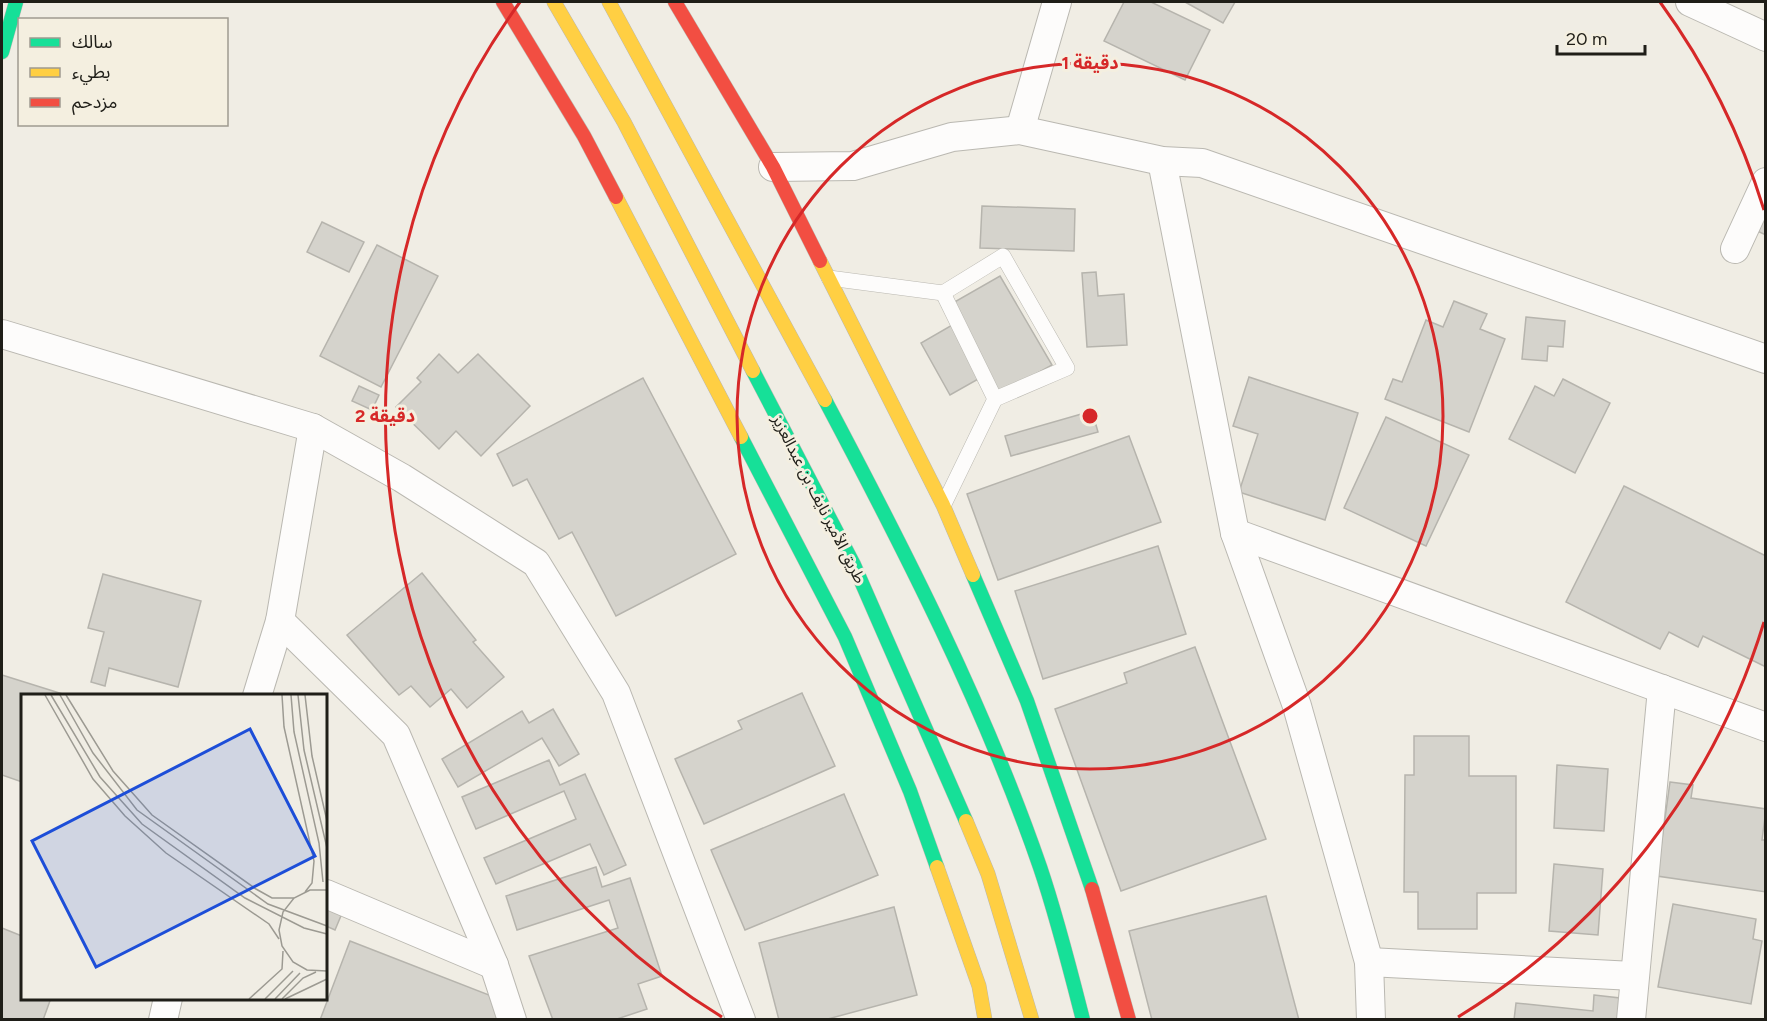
<svg xmlns="http://www.w3.org/2000/svg" width="1767" height="1021" font-family="Figtree,'Noto Sans Arabic',sans-serif">
<rect width="100%" height="100%" fill="#f0ede4"/>
<g fill="#d5d3cc" stroke="#b6b4ad" stroke-width="1.5">
<polygon points="1124,2 1151,2 1210,30 1185,80 1104,41"/>
<polygon points="1185,2 1235,2 1223,23"/>
<polygon points="982,206 1075,209 1074,251 980,248"/>
<polygon points="1766,209 1766,235 1755,230"/>
<polygon points="322,222 364,242 349,272 307,252"/>
<polygon points="377,245 438,276 381,387 320,356"/>
<polygon points="1096,272 1098,296 1124,294 1127,345 1087,347 1082,273"/>
<polygon points="1000,276 1052,365 1000,394 987,374 950,395 921,343 961,320 951,304"/>
<polygon points="1454,301 1487,314 1480,329 1505,339 1469,432 1385,399 1393,379 1402,382 1426,320 1443,327"/>
<polygon points="1526,317 1565,321 1563,347 1548,346 1547,361 1522,359"/>
<polygon points="439,354 458,373 478,354 530,406 481,456 456,431 439,449 396,407 421,382 417,378"/>
<polygon points="1249,377 1358,413 1325,520 1239,492 1258,434 1233,426"/>
<polygon points="643,378 736,554 616,616 572,532 559,539 527,479 513,486 497,454"/>
<polygon points="1563,379 1610,403 1575,473 1509,439 1535,386 1554,396"/>
<polygon points="359,386 379,395 372,410 352,401"/>
<polygon points="1092,411 1098,432 1011,456 1005,436"/>
<polygon points="1386,417 1469,455 1426,546 1344,508"/>
<polygon points="1129,436 1161,522 998,580 967,494"/>
<polygon points="1624,486 1766,556 1766,667 1703,636 1698,647 1669,632 1660,649 1566,602"/>
<polygon points="1158,546 1186,634 1043,679 1015,591"/>
<polygon points="422,573 476,640 473,642 504,677 467,708 451,689 430,707 411,686 399,695 347,635"/>
<polygon points="103,574 201,601 178,687 109,668 105,686 91,682 104,632 88,628"/>
<polygon points="1195,647 1266,839 1121,891 1055,709 1127,683 1124,673"/>
<polygon points="2,675 69,696 22,696 22,782 2,775"/>
<polygon points="802,693 835,766 704,824 675,759 742,729 738,721"/>
<polygon points="553,709 579,754 559,766 542,738 458,787 442,759 522,711 529,723"/>
<polygon points="1414,736 1469,736 1469,776 1516,776 1516,893 1477,893 1477,929 1418,929 1418,892 1404,892 1405,775 1414,775"/>
<polygon points="549,760 560,785 585,774 626,865 604,875 590,844 496,884 484,858 576,819 564,791 476,829 462,797"/>
<polygon points="1557,765 1608,769 1604,831 1554,828"/>
<polygon points="1670,782 1693,785 1691,798 1766,809 1762,840 1766,840 1766,892 1657,876"/>
<polygon points="844,794 878,875 745,930 711,850"/>
<polygon points="1554,864 1603,869 1598,935 1549,931"/>
<polygon points="596,867 602,887 630,878 662,976 638,984 647,1009 614,1020 553,1020 529,956 618,928 609,900 517,930 506,896"/>
<polygon points="1266,896 1299,1020 1152,1020 1129,931"/>
<polygon points="326,904 343,911 335,930 326,926"/>
<polygon points="1673,904 1756,919 1753,939 1762,941 1751,1004 1658,987"/>
<polygon points="894,907 917,995 824,1020 779,1020 759,943"/>
<polygon points="2,928 22,936 22,998 51,998 43,1020 2,1020"/>
<polygon points="350,941 489,995 499,1020 320,1020"/>
<polygon points="1594,995 1620,998 1618,1020 1514,1020 1516,1003 1593,1011"/>
</g>
<g fill="none" stroke-linecap="round" stroke-linejoin="round">
<defs>
<g id="lane">
<polyline points="829,278 943,293 1003,256 1067,368 995,399 944,504"/>
<polyline points="943,293 995,399"/>
</g>
<g id="street">
<polyline points="1690,2 1766,37"/>
<polyline points="1020,130 1057,2"/>
<polyline points="1162,161 1235,533 1297,706 1369,962 1371,1020"/>
<polyline points="773,167 853,166 952,137 1020,130 1162,161 1202,163 1766,359"/>
<polyline points="1735,249 1766,182"/>
<polyline points="2,334 313,428 402,478 536,563 616,693 741,1020"/>
<polyline points="1235,533 1766,727"/>
<polyline points="280,621 396,735 494,965 512,1020"/>
<polyline points="257,696 280,621 313,428"/>
<polyline points="326,894 494,965"/>
<polyline points="1369,962 1633,976"/>
<polyline points="163,1020 168,998"/>
<polyline points="1631,1020 1662,689"/>
</g>
<g id="fast">
<polyline points="2,52 16,2"/>
<polyline points="753,371 854,565 966,821"/>
<path d="M825 400C905 551 984 705 1040 867 1057 917 1070 969 1083 1020"/>
<polyline points="741,437 845,637 910,791 937,867"/>
<polyline points="973,575 1027,701 1092,889"/>
</g>
<g id="slow">
<polyline points="554,2 624,122 753,371"/>
<polyline points="609,2 825,400"/>
<polyline points="616,197 741,437"/>
<polyline points="820,261 943,505 973,575"/>
<polyline points="966,821 988,874 1032,1020"/>
<polyline points="937,867 979,986 985,1020"/>
</g>
<g id="jam">
<polyline points="503,2 584,136 616,197"/>
<polyline points="675,2 773,167 820,261"/>
<polyline points="1092,889 1129,1020"/>
</g>
</defs>
<use href="#lane" stroke="#bab8b1" stroke-width="16"/>
<use href="#street" stroke="#bab8b1" stroke-width="30"/>
<use href="#fast" stroke="#bab8b1" stroke-width="15"/>
<use href="#slow" stroke="#bab8b1" stroke-width="15"/>
<use href="#jam" stroke="#bab8b1" stroke-width="15"/>
<use href="#lane" stroke="#fdfcfb" stroke-width="15"/>
<use href="#street" stroke="#fdfcfb" stroke-width="28"/>
<use href="#fast" stroke="#16e098" stroke-width="14"/>
<use href="#slow" stroke="#ffcf43" stroke-width="14"/>
<use href="#jam" stroke="#f24e42" stroke-width="14"/>
</g>
<g fill="none" stroke="#d62828" stroke-width="3">
<circle cx="1090" cy="416" r="353"/>
<path d="M1764 622A705 705 0 0 1 1458 1017M722 1017A705 705 0 0 1 520 2M1660 2A705 705 0 0 1 1764 210"/>
</g>
<g text-anchor="middle" dominant-baseline="central" stroke-width="6" stroke-linejoin="round" paint-order="stroke">
<g font-size="16" fill="#1f1e18" stroke="#f4efe0">
<text transform="translate(819 499) rotate(63)">طريق الأمير نايف بن عبدالعزيز</text>
</g>
</g>
<g transform="translate(21 694)">
<rect width="306" height="306" fill="#f0ede4"/>
<path fill="none" stroke="#9c9a92" stroke-width="1.5" d="M24 1 72 85 104 122 145 159 248 230 258 245M30 1 79 83 121 130 224 204 283 234 306 240M39 1 72 59 116 116 247 210 306 232M45 1 92 77 131 121 235 195 251 204H273M261 1 263 33 293 167 291 189 284 198M270 1 273 38 298 149 302 188M277 1 283 56 306 154M284 1 291 62 306 127M306 196H289L273 204 262 218 258 236 261 252 272 268 286 276 306 277M228 305 261 275 262 257M244 305 272 277M254 305 279 279M261 305 282 284 295 278M264 305 306 285"/>
<path fill="#1d4ed8" fill-opacity="0.15" stroke="#1d4ed8" stroke-width="3" d="M229 35 294 162 75 273 11 147Z"/>
<rect width="306" height="306" fill="none" stroke="#1f1e18" stroke-width="3"/>
</g>
<circle cx="1090" cy="416" r="9" fill="#d62828" stroke="#f4efe0" stroke-width="3"/>
<g font-size="18" text-anchor="middle" font-weight="bold" fill="#d62828" stroke="#f4efe0" stroke-width="6" stroke-linejoin="round" paint-order="stroke">
<text x="1090" y="69">1 دقيقة</text>
<text x="385" y="422">2 دقيقة</text>
</g>
<rect width="1767" height="1021" fill="none" stroke="#1f1e18" stroke-width="6"/>
<rect x="18" y="18" width="210" height="108" fill="#f4efe0" stroke="#9f9b90" stroke-width="1.5"/>
<rect x="30" y="38" width="30" height="9" fill="#16e098" stroke="#9f9b90" stroke-width="1.5"/>
<text x="72" y="48" font-size="18" fill="#1f1e18">سالك</text>
<rect x="30" y="68" width="30" height="9" fill="#ffcf43" stroke="#9f9b90" stroke-width="1.5"/>
<text x="72" y="78" font-size="18" fill="#1f1e18">بطيء</text>
<rect x="30" y="98" width="30" height="9" fill="#f24e42" stroke="#9f9b90" stroke-width="1.5"/>
<text x="72" y="108" font-size="18" fill="#1f1e18">مزدحم</text>
<path d="M1557 45v9h88v-9" fill="none" stroke="#1f1e18" stroke-width="3"/>
<text x="1566" y="45" font-size="18" fill="#1f1e18" stroke="#f4efe0" stroke-width="4.5" paint-order="stroke">20 m</text>
</svg>
